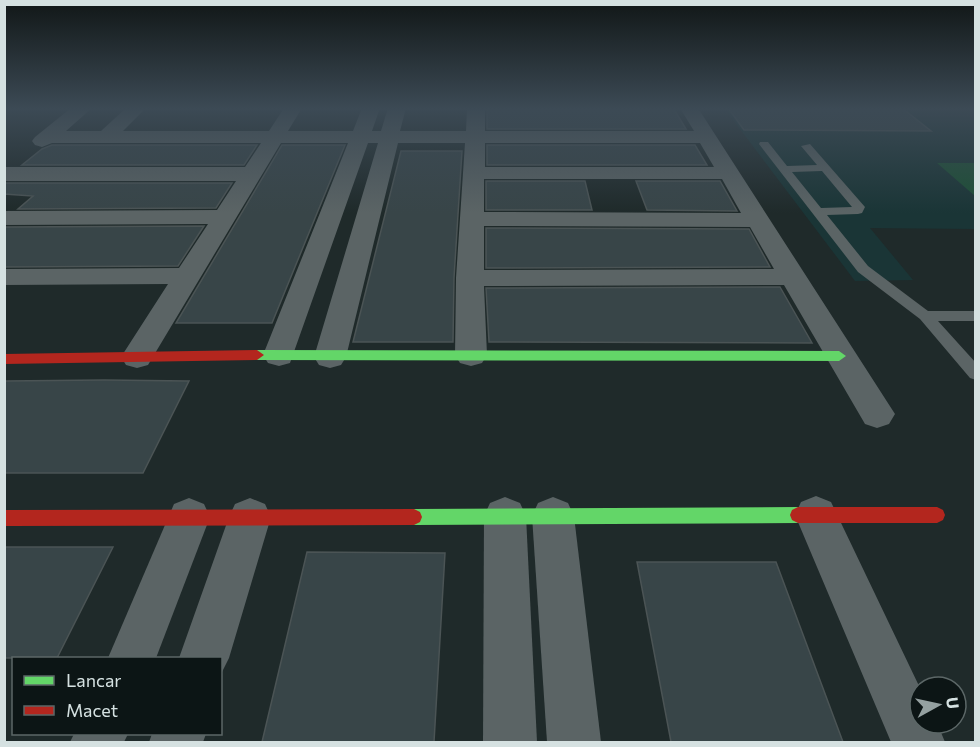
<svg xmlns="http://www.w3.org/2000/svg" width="980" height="747" font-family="Commissioner,sans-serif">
<rect width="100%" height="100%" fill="#1f2a2a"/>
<polygon fill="#1a3536" points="724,108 975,108 975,229 870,228 913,280 855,281"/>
<polygon fill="#1c4f35" points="937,163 975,163 975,196"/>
<g fill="#384548" stroke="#4b5455" stroke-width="1.5">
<polygon points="728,108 902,108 931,131 744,130"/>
<polygon points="487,109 674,109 686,129 487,129"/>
<polygon points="52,145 257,145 244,165 22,165 42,149"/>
<polygon points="282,145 345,145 272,323 176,323"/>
<polygon points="487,145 695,145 707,165 487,165"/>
<polygon points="401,151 462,151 454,278 453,342 353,342"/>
<polygon points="486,181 585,181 592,210 486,210"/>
<polygon points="636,181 720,181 737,211 647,210"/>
<polygon points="4,183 232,183 216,208 18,209 33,196 4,194"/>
<polygon points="204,226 178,266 4,267 4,227"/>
<polygon points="486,228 749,229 770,267 486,268"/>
<polygon points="780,287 812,343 489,342 486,288"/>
<polygon points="4,381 104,380 189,381 143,473 4,473"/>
<polygon points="4,547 113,547 57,658 4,658"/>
<polygon points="307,552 445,553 434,742 262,742"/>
<polygon points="637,562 776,562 843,742 671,742"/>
</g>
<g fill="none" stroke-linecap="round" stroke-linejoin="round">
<path fill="#5b6465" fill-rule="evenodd" d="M760 142H768L787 166 817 165 801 146 810 144 865 207 862 213 858 214 827 215 868 266 928 311H976V321H938L976 363V380L970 378 920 319 858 272 759 144ZM822 171 852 207 821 208 792 172Z"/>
<g fill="#5b6465" fill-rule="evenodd">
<path d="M71 108H92L66 131H101L126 108H146L123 131H269L284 108H302L288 131H353L362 108H380L372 131H381L388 108H406L400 131H466L467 108H485V131H694L680 108H698L895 414 889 424 877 428 865 424 784 285 484 286 487 355 482 363 471 366 460 363 455 355 456 278 465 143H398L346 357 341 365 330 368 319 365 314 357 378 143H368L290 363 279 366 268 363 263 355 348 143H281L148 365 137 368 126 365 121 357 168 284 4 285V269L179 268 208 224 4 225V211L217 210 236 181H4V167H245L261 143H52L42 147 35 145 32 141 35 137ZM485 143H700L714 167H485ZM484 179H722L741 213 484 212ZM484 226 750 227 774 269 484 270Z"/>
<polygon points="816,496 831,502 920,688 920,723 937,723 945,742 891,742 795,515 801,502"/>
<polygon points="505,497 520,503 526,516 537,742 483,742 484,516 490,503"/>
<polygon points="553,497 568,503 574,516 601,742 547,742 532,516 538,503"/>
<polygon points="189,498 204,504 210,517 156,658 108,658 174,504"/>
<polygon points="250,498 265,504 271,517 229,658 220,676 220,658 179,658 229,517 235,504"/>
<polygon points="74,734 128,734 124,742 70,742"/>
<polygon points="152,734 206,734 203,742 149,742"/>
</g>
<g fill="#63d668" fill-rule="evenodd">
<polygon points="257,350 839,351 846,356 839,361 257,360 250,355"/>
<polygon points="798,507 804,510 806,515 804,520 798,523 414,525 408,522 406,517 408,512 414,509"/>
</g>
<g fill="#b3261e" fill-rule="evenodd">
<polygon points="257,350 264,355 257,360 4,364 4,354"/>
<polygon points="798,507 937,507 943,510 945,515 943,520 937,523 798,523 792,520 790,515 792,510"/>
<polygon points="414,509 420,512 422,517 420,522 414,525 4,526 4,510"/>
</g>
</g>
<linearGradient id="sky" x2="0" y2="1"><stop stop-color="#111717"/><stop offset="0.51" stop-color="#3c4a55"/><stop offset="1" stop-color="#3c4a55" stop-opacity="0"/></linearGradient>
<rect width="980" height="213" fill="url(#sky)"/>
<rect width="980" height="747" fill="none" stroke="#d5e1e1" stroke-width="12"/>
<rect x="12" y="657" width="210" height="78" fill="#0c1515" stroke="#5c6767" stroke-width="1.5"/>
<rect x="24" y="676" width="30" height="9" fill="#63d668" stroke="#5c6767" stroke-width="1.5"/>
<text x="66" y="687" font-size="18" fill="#d5e1e1">Lancar</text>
<rect x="24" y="706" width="30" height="9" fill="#b3261e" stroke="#5c6767" stroke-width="1.5"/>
<text x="66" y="717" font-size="18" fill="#d5e1e1">Macet</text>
<g transform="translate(938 705) rotate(82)"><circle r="28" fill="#0c1515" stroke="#5c6767" stroke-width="1.5"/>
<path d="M0-4.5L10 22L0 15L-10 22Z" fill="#95a1a1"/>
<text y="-9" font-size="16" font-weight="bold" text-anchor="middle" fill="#d5e1e1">U</text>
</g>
</svg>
